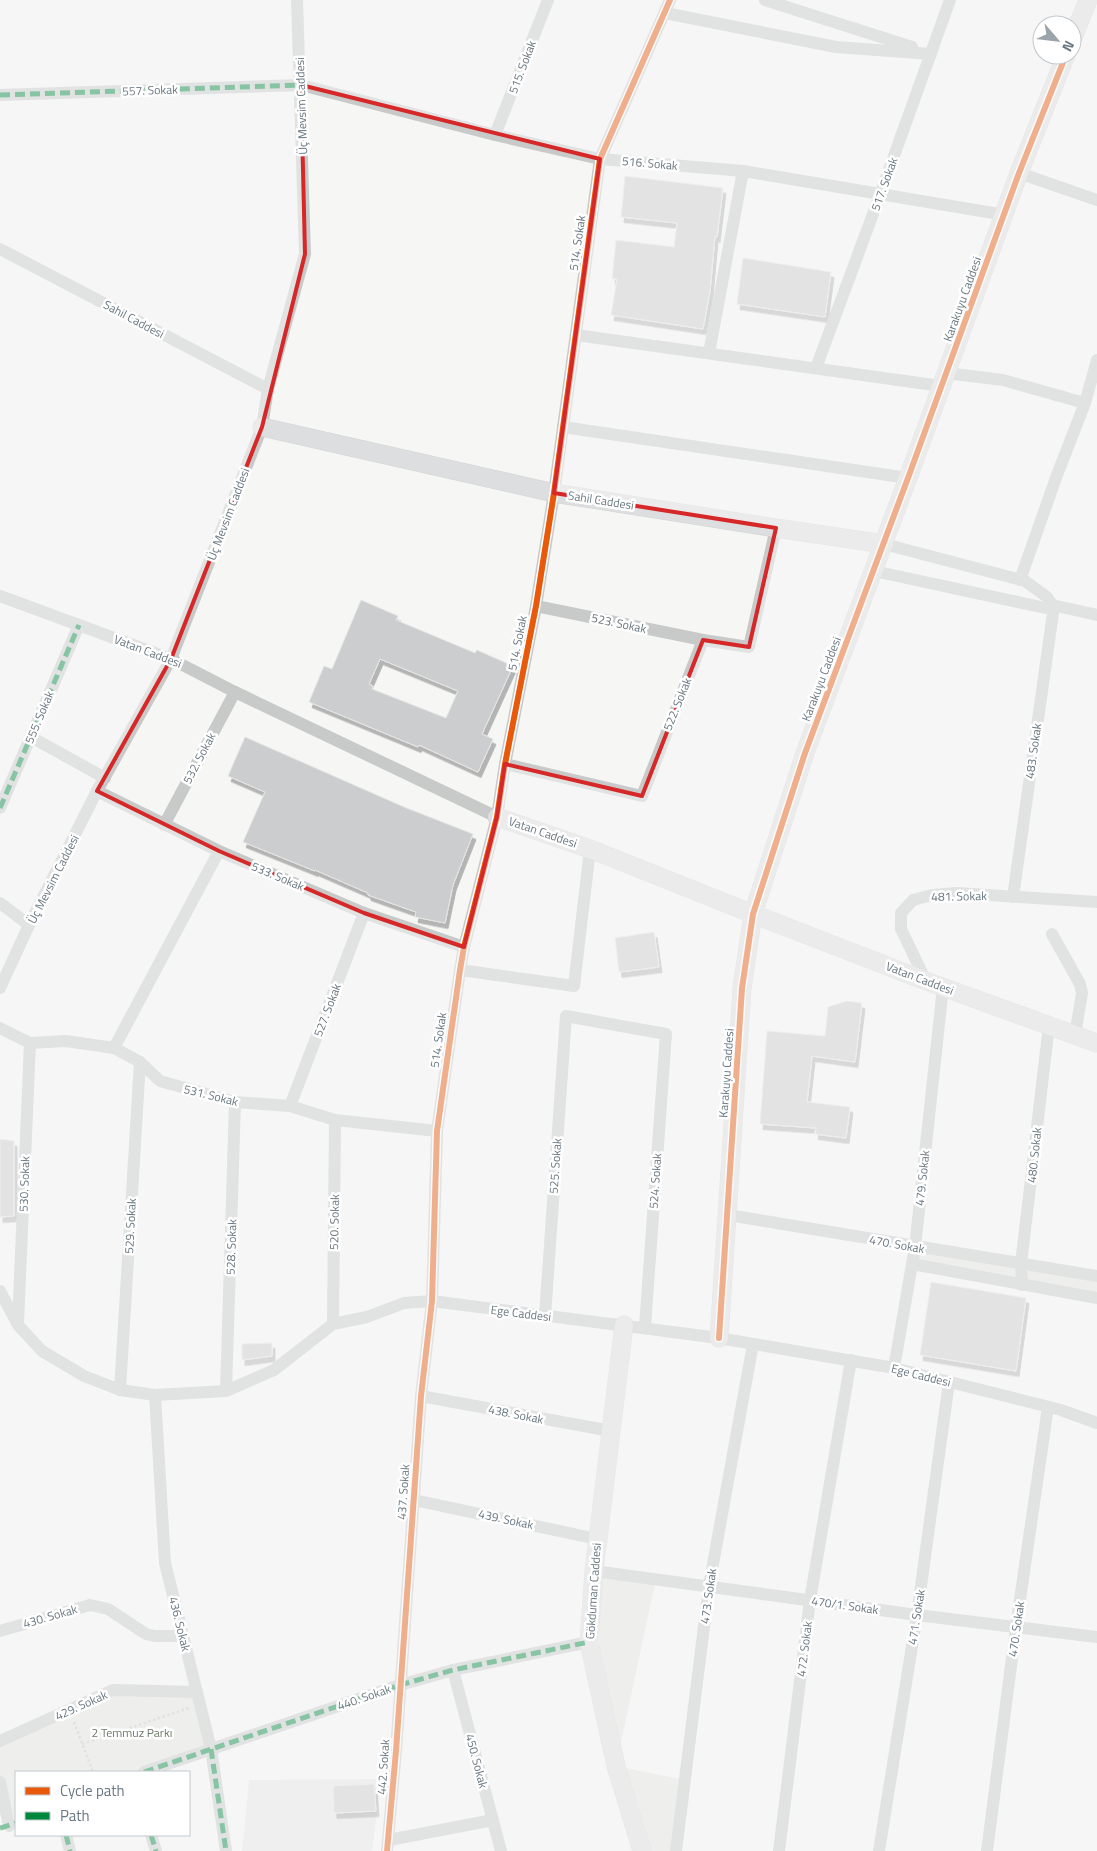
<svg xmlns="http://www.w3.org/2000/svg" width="1097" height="1851" font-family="'Titillium Web',sans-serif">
<defs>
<filter id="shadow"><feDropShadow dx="3" dy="5.5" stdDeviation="0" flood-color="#0004"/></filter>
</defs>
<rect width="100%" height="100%" fill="#f6f6f5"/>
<polygon fill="#e6e7e7" points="381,1779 372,1851 242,1851 249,1780"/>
<g fill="#e5e7e3">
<polygon points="915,1247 1097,1276 1097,1298 912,1264"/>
<polygon points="594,1571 656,1579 616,1766 685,1780 676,1851 642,1851 616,1766 585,1642"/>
<polygon points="113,1690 197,1692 211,1749 144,1772 16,1772 16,1823 9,1826 0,1782 0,1741"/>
</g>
<g fill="#cccdce" stroke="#e5e5e4" fill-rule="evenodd" filter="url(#shadow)">
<polygon points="625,176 723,188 717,237 715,236 710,291 703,329 611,315 617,279 612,279 616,240 674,247 677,223 621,217"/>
<polygon points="743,258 831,272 825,317 737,304"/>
<path d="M361 600 398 616 396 620 475 653 477 650 513 666 482 734 493 739 478 772 419 745 418 747 309 702 324 666 332 669ZM380 659 458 691 446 718 372 689 373 686 369 684Z"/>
<polygon points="245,737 404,807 473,834 453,885 445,923 415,917 416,912 368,895 368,893 315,870 315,871 243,842 265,792 228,776"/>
<polygon points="654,932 659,967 619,972 615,938"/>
<polygon points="847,1001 862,1003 855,1062 812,1056 807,1102 850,1107 846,1138 815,1134 816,1128 760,1124 767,1031 825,1036 828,1007"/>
<polygon points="0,1139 14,1141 14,1216 0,1217"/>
<polygon points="931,1282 1026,1298 1016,1371 920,1355"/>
<polygon points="272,1343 272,1356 242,1360 242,1344"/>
<polygon points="374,1784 376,1811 334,1813 333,1786"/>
</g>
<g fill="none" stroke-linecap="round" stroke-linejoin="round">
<defs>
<g id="secondary">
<polyline points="1072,40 1088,0"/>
<polyline points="262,427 554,493 776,528 884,544"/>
<polyline points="497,817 590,849 753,914 926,981 1097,1043"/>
<polyline points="624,1325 594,1571 589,1642 616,1766 642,1851"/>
<polyline points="719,1338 742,988 753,914 805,753 908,478 1019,173 1066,55"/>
</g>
</defs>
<use href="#secondary" stroke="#d2d3d3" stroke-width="19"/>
<g stroke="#c6c7c8" stroke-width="2.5" stroke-dasharray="2.5 2.5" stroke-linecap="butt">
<polyline points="74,1722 93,1772"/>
<polyline points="82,1744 189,1708"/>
</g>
<g stroke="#c8caca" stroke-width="12">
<polyline points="765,0 912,47"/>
<polyline points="665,13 836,47 931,54"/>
<polyline points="0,95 301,85 495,135 600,159 743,171 1005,215"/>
<polyline points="495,135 548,0"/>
<polyline points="1019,173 1097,200"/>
<polyline points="0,249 268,389"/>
<polyline points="576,335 941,386"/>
<polyline points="709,353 743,171"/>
<polyline points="816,368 880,195 950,0"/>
<polyline points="946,373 1003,380 1085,403 1057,475 1020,580"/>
<polyline points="1085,403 1097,360"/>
<polyline points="563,427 908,478"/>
<polyline points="884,544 1025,581 1047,597 1052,605 1097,615"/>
<polyline points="874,571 1045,608 1052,605"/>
<polyline points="0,596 171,659 235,692 497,817"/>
<polyline points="536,606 703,640"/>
<polyline points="31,737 105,778"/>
<polyline points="505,764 642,796 703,640 749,647 776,528"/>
<polyline points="97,791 219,851 364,913 464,947"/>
<polyline points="0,808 79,625"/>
<polyline points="164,825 235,692"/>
<polyline points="1013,897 1054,606"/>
<polyline points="0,903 29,925"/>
<polyline points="1052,934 1080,984 1082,993 1075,1035"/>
<polyline points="460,970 574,986 590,849"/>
<polyline points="926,981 901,929 901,913 913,900 932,895 957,893 1097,902"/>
<polyline points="0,988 29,925 97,791 171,659 262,427 268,389 305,254 297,0"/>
<polyline points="0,1028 30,1043 66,1041 114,1048 140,1062 160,1081 235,1102 290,1106 335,1120 437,1131"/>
<polyline points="114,1048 219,851"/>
<polyline points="290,1106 364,913"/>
<polyline points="728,1215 1097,1276"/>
<polyline points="912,1264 1097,1298"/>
<polyline points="1022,1285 1021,1264 1049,1025"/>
<polyline points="0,1291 18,1325 42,1351 84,1376 120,1390 155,1395 226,1391 274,1370 333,1324 367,1317 404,1303 432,1301 719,1338 894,1368 1061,1410 1097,1423"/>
<polyline points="545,1316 566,1016 666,1034 645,1327"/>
<polyline points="18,1323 30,1043"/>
<polyline points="333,1324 335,1120"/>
<polyline points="894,1368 915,1247 943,987"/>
<polyline points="120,1390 140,1062"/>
<polyline points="226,1391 235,1102"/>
<polyline points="155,1395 165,1563 211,1749 226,1851"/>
<polyline points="421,1396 611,1431"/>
<polyline points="414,1500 597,1539"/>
<polyline points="594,1571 917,1615 1097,1637"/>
<polyline points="0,1631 90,1605 108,1609 146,1634 155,1636 183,1636"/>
<polyline points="453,1670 501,1851"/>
<polyline points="0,1741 113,1690 197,1692"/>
<polyline points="144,1772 400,1685 453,1670 589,1642"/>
<polyline points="0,1782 9,1826"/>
<polyline points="66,1835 70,1851"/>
<polyline points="151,1835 156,1851"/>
<polyline points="389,1840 493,1820"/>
<polyline points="387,1851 396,1751 421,1396 432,1301 437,1131 460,970 464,947 497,817 505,764 536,606 554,493 600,159 670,0"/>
<polyline points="676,1851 709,1586 753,1344"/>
<polyline points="779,1851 810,1600 851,1360"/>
<polyline points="879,1851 917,1615 949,1382"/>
<polyline points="987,1851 1016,1627 1048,1407"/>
</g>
<use href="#secondary" stroke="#dddedf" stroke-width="18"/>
<g stroke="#00873e" stroke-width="5" stroke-dasharray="10 5" stroke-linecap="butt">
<polyline points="0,95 301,85"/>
<polyline points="0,808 79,625"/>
<polyline points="211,1749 226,1851"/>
<polyline points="144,1772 400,1685 453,1670 589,1642"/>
<polyline points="0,1828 16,1823"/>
<polyline points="66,1835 70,1851"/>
<polyline points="151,1835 156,1851"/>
</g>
<defs>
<g id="cycleway">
<polyline points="719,1338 742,988 753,914 805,753 908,478 1019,173 1066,55"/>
<polyline points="387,1851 396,1751 421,1396 432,1301 437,1131 460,970 464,947 497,817 505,764 536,606 554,493 600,159 670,0"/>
</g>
</defs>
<use href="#cycleway" stroke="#fff" stroke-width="9"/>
<use href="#cycleway" stroke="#e8590c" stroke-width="6"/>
</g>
<path d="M0 0H1097V1851H0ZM301 85 600 159 554 493 776 528 749 647 703 640 642 796 505 764 497 817 464 947 364 913 219 851 97 791 171 659 262 427 305 254Z" fill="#f6f6f5" fill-opacity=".55" fill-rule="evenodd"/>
<path fill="none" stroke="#d62828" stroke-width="4" stroke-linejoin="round" d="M301 85 600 159 554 493 776 528 749 647 703 640 642 796 505 764 497 817 464 947 364 913 219 851 97 791 171 659 262 427 305 254Z"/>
<g text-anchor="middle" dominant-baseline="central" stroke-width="5" stroke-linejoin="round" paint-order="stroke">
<g font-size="12" fill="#697882" stroke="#fff">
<text transform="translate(522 67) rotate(-69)">515. Sokak</text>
<text transform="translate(150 90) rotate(-2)">557. Sokak</text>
<text transform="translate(301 106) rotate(-92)">Üç Mevsim Caddesi</text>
<text transform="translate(650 163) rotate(5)">516. Sokak</text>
<text transform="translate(884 184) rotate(-70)">517. Sokak</text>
<text transform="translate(577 243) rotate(-82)">514. Sokak</text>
<text transform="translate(962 299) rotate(-70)">Karakuyu Caddesi</text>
<text transform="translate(134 319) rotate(28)">Sahil Caddesi</text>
<text transform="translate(601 500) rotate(9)">Sahil Caddesi</text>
<text transform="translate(228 514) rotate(-69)">Üç Mevsim Caddesi</text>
<text transform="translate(619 623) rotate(12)">523. Sokak</text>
<text transform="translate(517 643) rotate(-79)">514. Sokak</text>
<text transform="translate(148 651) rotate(21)">Vatan Caddesi</text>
<text transform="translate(821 679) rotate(-69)">Karakuyu Caddesi</text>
<text transform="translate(677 704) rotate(-68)">522. Sokak</text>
<text transform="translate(39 717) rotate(-67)">555. Sokak</text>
<text transform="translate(1033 751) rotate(-82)">483. Sokak</text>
<text transform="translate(199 758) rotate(-62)">532. Sokak</text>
<text transform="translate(543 832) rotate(19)">Vatan Caddesi</text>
<text transform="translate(278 876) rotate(23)">533. Sokak</text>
<text transform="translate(53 879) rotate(-63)">Üç Mevsim Caddesi</text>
<text transform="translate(959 896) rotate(-1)">481. Sokak</text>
<text transform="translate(920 978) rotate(21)">Vatan Caddesi</text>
<text transform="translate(327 1010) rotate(-69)">527. Sokak</text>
<text transform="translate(438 1040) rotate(-82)">514. Sokak</text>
<text transform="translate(726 1073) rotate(-86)">Karakuyu Caddesi</text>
<text transform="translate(211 1095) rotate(14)">531. Sokak</text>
<text transform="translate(1034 1155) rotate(-84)">480. Sokak</text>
<text transform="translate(555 1166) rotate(-86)">525. Sokak</text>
<text transform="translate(922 1178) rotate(-84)">479. Sokak</text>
<text transform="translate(655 1181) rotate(-86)">524. Sokak</text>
<text transform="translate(24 1184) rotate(-88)">530. Sokak</text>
<text transform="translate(334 1222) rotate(-89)">520. Sokak</text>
<text transform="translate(130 1226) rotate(-87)">529. Sokak</text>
<text transform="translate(897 1244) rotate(10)">470. Sokak</text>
<text transform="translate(231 1247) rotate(-88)">528. Sokak</text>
<text transform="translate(521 1313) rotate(7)">Ege Caddesi</text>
<text transform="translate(921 1375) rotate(14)">Ege Caddesi</text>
<text transform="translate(516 1414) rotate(11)">438. Sokak</text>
<text transform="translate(403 1492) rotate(-86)">437. Sokak</text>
<text transform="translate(506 1519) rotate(12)">439. Sokak</text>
<text transform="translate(593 1591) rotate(-86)">Gökduman Caddesi</text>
<text transform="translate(708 1596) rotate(-82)">473. Sokak</text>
<text transform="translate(845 1605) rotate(8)">470/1. Sokak</text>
<text transform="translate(50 1616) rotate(-16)">430. Sokak</text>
<text transform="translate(916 1617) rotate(-81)">471. Sokak</text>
<text transform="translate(180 1624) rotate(76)">436. Sokak</text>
<text transform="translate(1016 1629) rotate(-82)">470. Sokak</text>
<text transform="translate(804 1649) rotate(-83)">472. Sokak</text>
<text transform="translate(364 1697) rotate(-19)">440. Sokak</text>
<text transform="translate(81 1705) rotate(-24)">429. Sokak</text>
<text transform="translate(477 1761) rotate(75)">450. Sokak</text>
<text transform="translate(383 1767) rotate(-86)">442. Sokak</text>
</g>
<g font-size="12" fill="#6c7a67" stroke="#fff">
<text x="132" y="1732">2 Temmuz Parkı</text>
</g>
</g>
<rect x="15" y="1771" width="175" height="65" fill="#ffffff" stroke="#c3c9cd"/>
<rect x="25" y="1787" width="25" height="8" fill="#e8590c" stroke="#c3c9cd"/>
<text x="60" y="1796" font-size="15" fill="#697882">Cycle path</text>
<rect x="25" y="1812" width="25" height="8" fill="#00873e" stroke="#c3c9cd"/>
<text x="60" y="1821" font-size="15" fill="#697882">Path</text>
<g transform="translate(1057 40) rotate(118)"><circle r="24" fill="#ffffff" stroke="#c3c9cd"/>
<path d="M0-4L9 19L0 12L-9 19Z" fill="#9aa4aa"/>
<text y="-8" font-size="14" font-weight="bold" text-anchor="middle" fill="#697882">N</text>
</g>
</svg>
